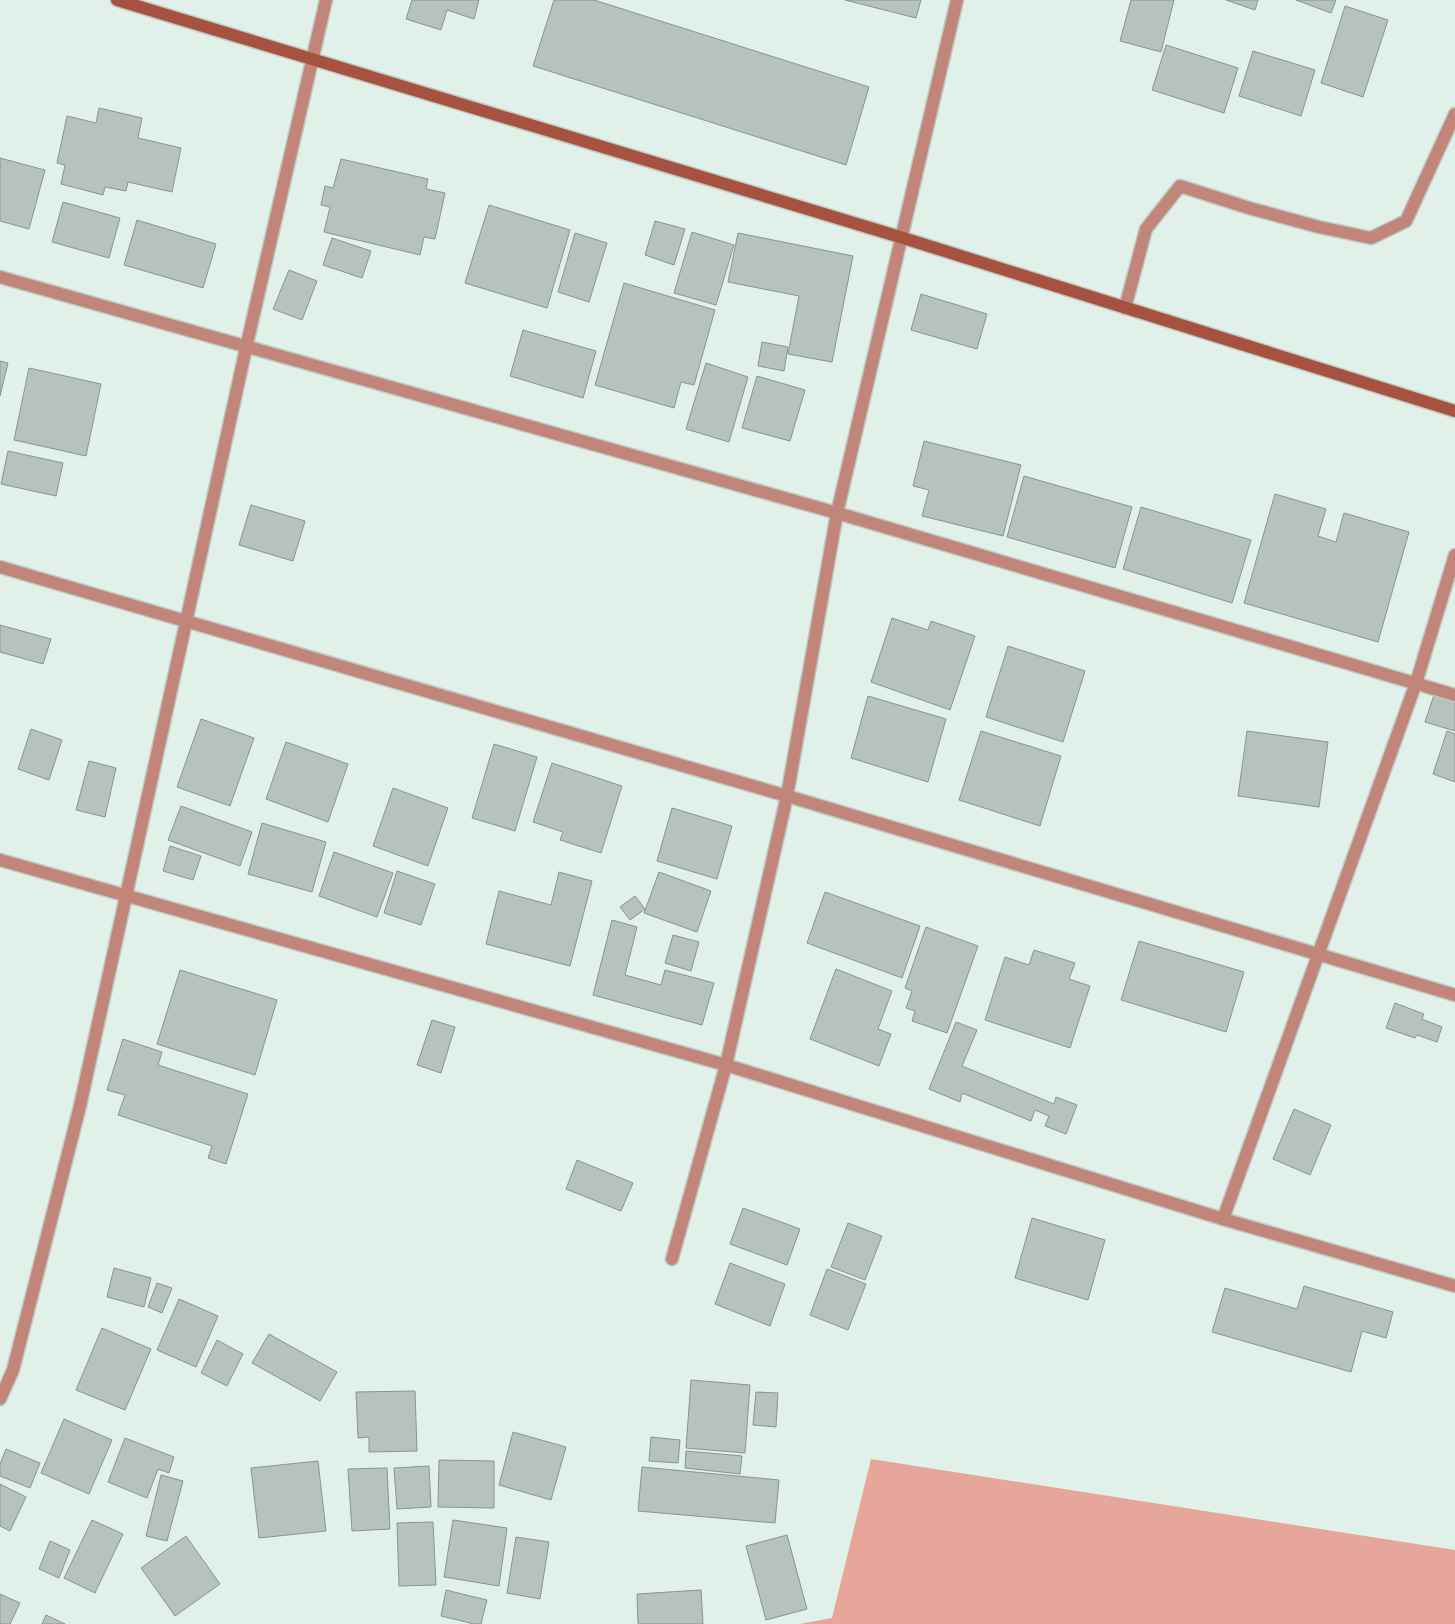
<svg xmlns="http://www.w3.org/2000/svg" width="1455" height="1624" font-family="'DejaVu Sans',sans-serif">
<rect width="100%" height="100%" fill="#e1f0e8"/>
<polygon fill="#e6a79a" points="871,1459 1455,1550 1455,1624 800,1624 832,1618"/>
<g fill="#b5c3bc" stroke="#87958e">
<polygon points="412,0 479,0 474,19 447,10 441,30 406,19"/>
<polygon points="554,0 594,0 869,87 846,165 533,66"/>
<polygon points="845,0 921,0 916,18"/>
<polygon points="1131,0 1174,0 1161,52 1120,41"/>
<polygon points="1226,0 1258,0 1255,10"/>
<polygon points="1296,0 1336,0 1331,13"/>
<polygon points="1345,6 1388,20 1363,97 1321,83"/>
<polygon points="1166,45 1238,68 1224,113 1152,90"/>
<polygon points="1253,51 1315,70 1301,116 1239,96"/>
<polygon points="99,108 142,118 138,138 181,148 172,192 128,182 126,191 105,187 103,195 61,184 65,165 57,163 67,116 96,123"/>
<polygon points="0,158 45,170 29,229 0,221"/>
<polygon points="341,159 428,179 426,189 445,193 435,239 424,237 420,255 324,232 330,207 321,205 325,186 333,188"/>
<polygon points="63,202 120,218 109,258 52,242"/>
<polygon points="489,205 570,230 547,308 465,283"/>
<polygon points="137,220 216,244 203,288 124,265"/>
<polygon points="655,221 685,229 674,265 645,255"/>
<polygon points="692,232 734,245 716,305 674,293"/>
<polygon points="575,233 607,243 589,302 558,292"/>
<polygon points="738,233 853,256 832,362 788,354 799,296 728,282"/>
<polygon points="332,238 371,251 362,278 323,265"/>
<polygon points="289,270 317,281 302,320 273,309"/>
<polygon points="624,283 715,310 694,385 681,382 674,408 595,385"/>
<polygon points="921,294 987,314 977,349 911,330"/>
<polygon points="523,330 596,351 583,398 510,376"/>
<polygon points="762,342 788,347 784,371 758,366"/>
<polygon points="0,361 8,363 0,396"/>
<polygon points="706,363 748,377 729,442 686,429"/>
<polygon points="29,368 101,384 86,456 14,440"/>
<polygon points="757,376 805,390 790,441 742,428"/>
<polygon points="924,441 1021,465 1003,536 922,516 929,490 913,486"/>
<polygon points="8,451 63,463 56,496 1,484"/>
<polygon points="1024,476 1132,507 1115,568 1007,537"/>
<polygon points="1275,494 1326,509 1318,536 1336,542 1344,513 1409,532 1378,642 1244,603"/>
<polygon points="251,505 305,521 293,561 239,545"/>
<polygon points="1141,507 1251,540 1232,603 1123,569"/>
<polygon points="892,618 928,630 931,621 975,636 950,710 871,682"/>
<polygon points="0,625 51,639 43,664 0,652"/>
<polygon points="1008,646 1085,671 1063,742 986,717"/>
<polygon points="1435,692 1455,698 1455,731 1425,722"/>
<polygon points="868,696 946,719 928,782 851,758"/>
<polygon points="201,719 254,738 230,806 177,787"/>
<polygon points="31,729 62,740 49,780 18,769"/>
<polygon points="981,731 1061,756 1040,826 959,800"/>
<polygon points="1247,731 1328,742 1319,807 1238,796"/>
<polygon points="1447,731 1455,734 1455,782 1433,774"/>
<polygon points="286,742 348,764 328,822 266,799"/>
<polygon points="494,744 537,757 515,831 472,818"/>
<polygon points="89,761 116,768 105,817 76,810"/>
<polygon points="552,763 622,786 601,853 560,840 563,832 533,822"/>
<polygon points="393,788 448,808 428,866 373,846"/>
<polygon points="181,806 252,832 240,866 168,840"/>
<polygon points="672,808 732,826 717,879 657,861"/>
<polygon points="262,823 326,842 312,892 248,874"/>
<polygon points="170,846 201,856 193,880 163,871"/>
<polygon points="334,852 393,873 377,917 319,896"/>
<polygon points="397,871 435,884 421,925 384,913"/>
<polygon points="559,872 592,881 570,966 486,944 499,891 551,905"/>
<polygon points="659,872 711,891 697,932 644,913"/>
<polygon points="825,892 920,926 902,978 807,943"/>
<polygon points="635,896 645,909 630,920 620,907"/>
<polygon points="612,920 637,927 625,975 661,985 665,970 714,983 702,1025 593,995"/>
<polygon points="926,927 978,946 947,1033 912,1021 915,1011 906,1008 912,991 905,988"/>
<polygon points="673,935 699,942 691,971 665,963"/>
<polygon points="1139,941 1244,972 1226,1032 1121,1000"/>
<polygon points="1034,950 1075,963 1069,979 1090,986 1070,1048 985,1020 1005,957 1029,965"/>
<polygon points="836,969 892,991 878,1029 891,1034 879,1066 810,1039"/>
<polygon points="180,970 277,1000 255,1075 157,1044"/>
<polygon points="1395,1003 1424,1014 1422,1019 1442,1027 1437,1042 1417,1035 1415,1038 1386,1028"/>
<polygon points="432,1020 455,1027 441,1073 417,1065"/>
<polygon points="956,1022 977,1030 962,1066 1054,1104 1056,1097 1077,1105 1066,1134 1045,1126 1049,1116 1035,1110 1031,1121 962,1093 960,1102 929,1089"/>
<polygon points="123,1039 162,1052 158,1065 248,1094 226,1164 208,1158 212,1146 118,1115 125,1095 107,1090"/>
<polygon points="1294,1109 1331,1125 1310,1175 1273,1159"/>
<polygon points="577,1160 633,1183 621,1211 566,1189"/>
<polygon points="743,1208 800,1229 787,1265 730,1244"/>
<polygon points="1032,1218 1105,1240 1088,1300 1015,1278"/>
<polygon points="848,1223 882,1236 865,1280 831,1267"/>
<polygon points="730,1263 785,1284 770,1326 715,1304"/>
<polygon points="114,1268 151,1278 144,1307 107,1297"/>
<polygon points="827,1269 866,1284 848,1330 810,1315"/>
<polygon points="157,1283 172,1288 162,1313 148,1307"/>
<polygon points="1304,1286 1393,1312 1386,1338 1362,1331 1351,1372 1212,1332 1225,1288 1297,1309"/>
<polygon points="179,1299 218,1316 196,1367 157,1350"/>
<polygon points="102,1328 151,1349 125,1410 76,1390"/>
<polygon points="269,1334 337,1372 320,1401 252,1363"/>
<polygon points="217,1340 243,1354 227,1386 201,1373"/>
<polygon points="691,1380 750,1385 745,1453 686,1448"/>
<polygon points="415,1391 417,1451 369,1452 369,1437 358,1438 356,1392"/>
<polygon points="756,1392 778,1393 776,1427 753,1425"/>
<polygon points="64,1419 112,1440 89,1494 41,1473"/>
<polygon points="513,1432 566,1447 551,1500 499,1485"/>
<polygon points="651,1437 680,1440 678,1463 649,1461"/>
<polygon points="125,1438 174,1457 169,1473 158,1469 147,1498 108,1482"/>
<polygon points="6,1449 40,1463 30,1488 0,1476 0,1464"/>
<polygon points="686,1451 742,1456 740,1474 685,1468"/>
<polygon points="439,1460 494,1461 494,1508 438,1507"/>
<polygon points="318,1461 326,1531 259,1538 251,1468"/>
<polygon points="429,1466 431,1507 397,1509 394,1468"/>
<polygon points="642,1467 779,1480 775,1523 638,1511"/>
<polygon points="387,1468 390,1529 352,1531 348,1469"/>
<polygon points="161,1475 183,1481 167,1541 146,1536"/>
<polygon points="0,1484 26,1497 10,1531 0,1526"/>
<polygon points="92,1520 123,1534 95,1593 64,1578"/>
<polygon points="453,1520 507,1528 499,1586 444,1577"/>
<polygon points="433,1522 436,1585 399,1586 397,1523"/>
<polygon points="787,1535 807,1609 766,1620 746,1546"/>
<polygon points="186,1536 220,1584 175,1616 141,1568"/>
<polygon points="516,1537 549,1542 540,1599 507,1593"/>
<polygon points="50,1541 70,1550 59,1578 39,1569"/>
<polygon points="446,1590 487,1600 481,1624 474,1624 441,1616"/>
<polygon points="701,1590 703,1624 638,1624 637,1594"/>
<polygon points="0,1594 20,1603 10,1624 0,1624"/>
<polygon points="46,1615 65,1624 42,1624"/>
</g>
<g fill="none" stroke-linecap="round" stroke-linejoin="round">
<defs>
<polyline id="lane" points="1125,308 1146,229 1180,186 1249,208 1319,227 1371,238 1406,221 1455,114"/>
<g id="street">
<polyline points="0,277 837,513 1455,695"/>
<polyline points="0,567 787,796 1455,995"/>
<polyline points="0,860 726,1065 1223,1219 1455,1286"/>
<polyline points="1223,1219 1416,683 1455,555"/>
<polyline points="672,1259 726,1065 787,796 837,513 957,0"/>
<polyline points="0,1399 13,1370 80,1106 246,348 326,0"/>
</g>
<polyline id="secondary" points="117,0 900,237 1455,411"/>
</defs>
<use href="#lane" stroke="#becbc4" stroke-width="15"/>
<use href="#street" stroke="#becbc4" stroke-width="15"/>
<use href="#secondary" stroke="#becbc4" stroke-width="15"/>
<use href="#lane" stroke="#c18579" stroke-width="12"/>
<use href="#street" stroke="#c18579" stroke-width="12"/>
<use href="#secondary" stroke="#a75241" stroke-width="12"/>
</g>
</svg>
